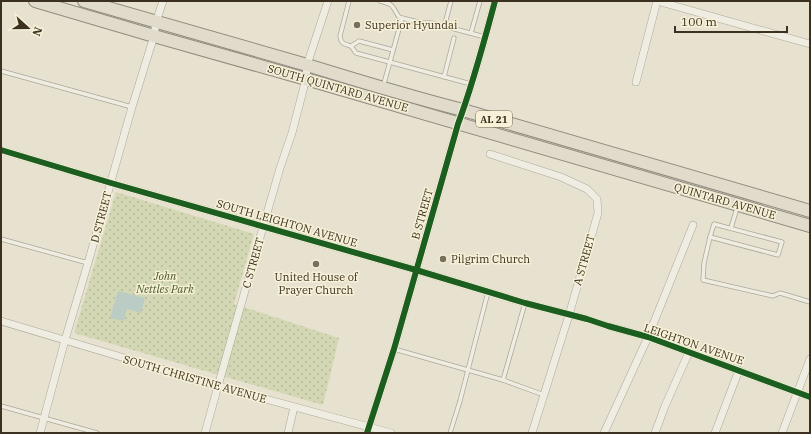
<svg xmlns="http://www.w3.org/2000/svg" width="811" height="434" font-family="'IBM Plex Serif',serif">
<defs>
<pattern id="park-dots" width="8" height="8" patternUnits="userSpaceOnUse"><rect width="8" height="8" fill="#d3d7b3"/><path d="M2 2h.1M6 6h.1" fill="none" stroke="#b6b99a" stroke-width="1.8" stroke-linecap="round"/></pattern>
</defs>
<rect width="100%" height="100%" fill="#e7e2d0"/>
<polygon fill="url(#park-dots)" points="116,192 254,234 234,304 339,338 323,405 74,333"/>
<polygon fill="#bbccc4" points="118,291 145,298 141,313 127,309 124,321 110,318"/>
<g fill="none" stroke-linecap="round" stroke-linejoin="round">
<defs>
<g id="service">
<path d="M349 1 340 36C341 44 344 44 351 46L356 53 471 84"/>
<path d="M380 1C395 5 391 5 399 17L402 18 383 87"/>
<polyline points="402,18 422,23 432,23 485,37"/>
<polyline points="444,27 451,1"/>
<polyline points="471,33 480,1"/>
<polyline points="351,46 359,41 393,50"/>
<polyline points="1,71 132,107"/>
<polyline points="444,77 454,38"/>
<polygon points="714,224 782,242 778,255 710,237"/>
<polyline points="731,228 737,208"/>
<polyline points="710,237 704,263 703,280 773,296 780,293 810,302"/>
<polyline points="1,239 88,263"/>
<polyline points="394,349 503,380 544,395"/>
<polyline points="503,380 525,303"/>
<polyline points="1,406 97,433"/>
<polyline points="450,433 460,401 488,292"/>
</g>
<g id="minor">
<polyline points="657,1 810,44"/>
<polyline points="636,82 657,1"/>
<polyline points="1,150 111,183 416,270 525,303 587,319 608,326 648,337 810,397"/>
<polyline points="490,154 561,177 587,189 597,199 598,213 587,252 569,315 532,433"/>
<polyline points="1,321 218,386 391,433"/>
<polyline points="40,433 65,340 88,263 132,107 154,36 156,22 163,1"/>
<polyline points="205,433 218,386 263,227 280,168 292,133 306,79 307,65 328,1"/>
<polyline points="288,433 294,407"/>
<path d="M367 433 394 349 458 124C473 84 484 42 495 1"/>
<polyline points="604,433 648,337 693,225"/>
<polyline points="655,433 665,406 689,352"/>
<polyline points="715,433 739,370"/>
<polyline points="782,433 810,359"/>
</g>
<g id="trunk">
<polyline points="35,1 154,36 306,79 810,226"/>
<path d="M84 1 307 65C359 81 411 97 463 110L810 211"/>
</g>
</defs>
<use href="#service" stroke="#aca799" stroke-width="5"/>
<use href="#minor" stroke="#aca799" stroke-width="8"/>
<use href="#trunk" stroke="#928c80" stroke-width="14"/>
<use href="#service" stroke="#efece2" stroke-width="3.5"/>
<use href="#minor" stroke="#efece2" stroke-width="7"/>
<use href="#trunk" stroke="#e0dbca" stroke-width="12"/>
<defs>
<g id="cycleway">
<polyline points="1,150 111,183 416,270 525,303 587,319 608,326 648,337 810,397"/>
<path d="M367 433 394 349 458 124C473 84 484 42 495 1"/>
</g>
</defs>
<use href="#cycleway" stroke="#f7f1d7" stroke-width="8"/>
<use href="#cycleway" stroke="#1b5e20" stroke-width="6"/>
</g>
<g fill="#786f5e" stroke="#f7f1d7" stroke-width="1.5">
<circle cx="357" cy="25" r="4"/>
<circle cx="443" cy="259" r="4"/>
<circle cx="316" cy="264" r="4"/>
</g>
<g text-anchor="middle" dominant-baseline="central" stroke-width="3" stroke-linejoin="round" paint-order="stroke">
<rect fill="#f7f1d7" stroke="#746b57" stroke-width="1" x="476" y="111" width="36" height="16" rx="3"/>
<g font-size="10" font-weight="bold" fill="#3c3120">
<text x="494" y="119">AL 21</text>
</g>
<g font-size="11" fill="#3c3120" stroke="#f7f1d7" text-anchor="start">
<text x="365" y="25">Superior Hyundai</text>
<text x="451" y="259">Pilgrim Church</text>
<text x="316" y="277" text-anchor="middle">United House of<tspan x="316" dy="13">Prayer Church</tspan></text>
</g>
<g font-size="11" fill="#3c3120" stroke="#f7f1d7">
<text transform="translate(338 88) rotate(16)">SOUTH QUINTARD AVENUE</text>
<text transform="translate(725 201) rotate(16)">QUINTARD AVENUE</text>
<text transform="translate(422 214) rotate(-74)">B STREET</text>
<text transform="translate(101 217) rotate(-75)">D STREET</text>
<text transform="translate(287 223) rotate(16)">SOUTH LEIGHTON AVENUE</text>
<text transform="translate(584 260) rotate(-74)">A STREET</text>
<text transform="translate(253 263) rotate(-74)">C STREET</text>
<text transform="translate(694 344) rotate(19)">LEIGHTON AVENUE</text>
<text transform="translate(195 379) rotate(16)">SOUTH CHRISTINE AVENUE</text>
</g>
<g font-size="11" font-style="italic" fill="#465926" stroke="#f7f1d7">
<text x="165" y="276">John<tspan x="165" dy="13">Nettles Park</tspan></text>
</g>
</g>
<rect width="811" height="434" fill="none" stroke="#3c3120" stroke-width="4"/>
<g transform="translate(28 28) rotate(111)" stroke="#f7f1d7" stroke-width="3" paint-order="stroke">
<path d="M0-3L7 15L0 10L-7 15Z" fill="#3c3120"/>
<text y="-6" font-size="11" font-weight="bold" text-anchor="middle" fill="#3c3120">N</text>
</g>
<path d="M675 26v6h112v-6" fill="none" stroke="#3c3120" stroke-width="2"/>
<text x="681" y="26" font-size="12" fill="#3c3120" stroke="#f7f1d7" stroke-width="3" paint-order="stroke">100 m</text>
</svg>
